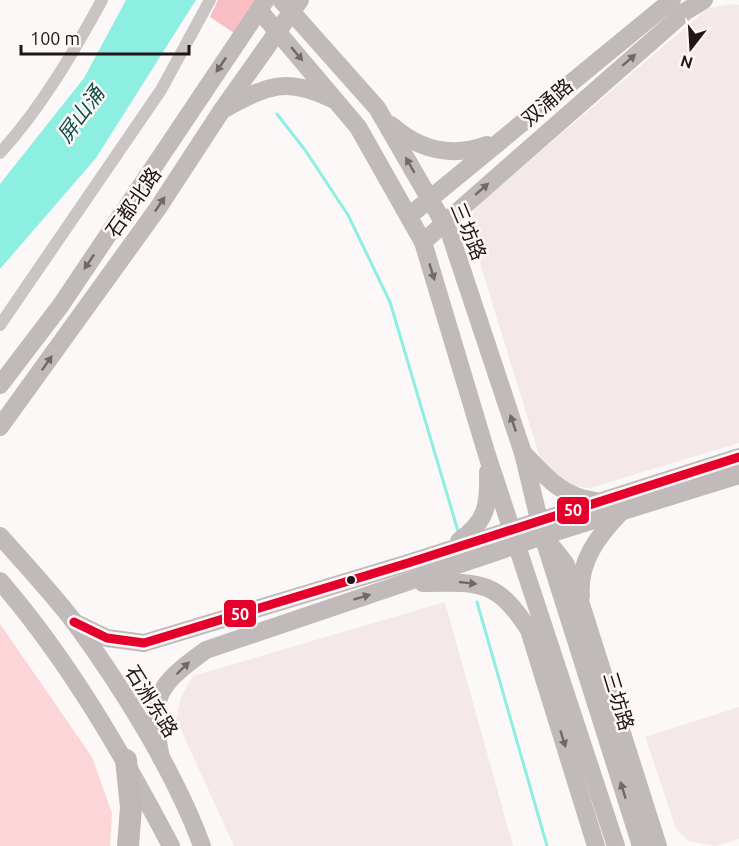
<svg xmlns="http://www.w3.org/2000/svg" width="739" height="846" font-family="Ubuntu,'Noto Sans SC',sans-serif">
<rect width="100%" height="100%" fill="#fdf8f8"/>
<g fill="#f4e8e8">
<polygon points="734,4 739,5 739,443 590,488 569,486 551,474 540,458 470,231 470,220 476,207 708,8"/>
<polygon points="445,602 513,846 234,846 176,719 182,695 193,676"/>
<polygon points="739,707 739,839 715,846 689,841 676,829 645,737"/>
</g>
<polygon fill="#fbd5d7" points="0,624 92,757 112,813 110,846 0,846"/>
<polygon fill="#f9bec3" points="218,0 256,0 234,33 210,17"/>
<polygon fill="#8defe2" points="126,0 196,0 96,158 0,269 0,184 84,78"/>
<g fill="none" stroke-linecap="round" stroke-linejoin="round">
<g stroke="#8defe2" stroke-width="3">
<polyline points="277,114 305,150 348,215 390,302 458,531"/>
<polyline points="477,602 547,846"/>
</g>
<g stroke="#cac4c4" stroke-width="12">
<path d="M0 153C41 108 73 53 102 0"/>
<polyline points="0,325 161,90 210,0"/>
</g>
<g stroke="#c1baba" stroke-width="18">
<polyline points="281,0 377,108 450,234 523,453 543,536 641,846"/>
<polyline points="259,10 358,127 423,242 487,455 616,846"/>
<path d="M226 108C269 85 286 77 332 99"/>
<path d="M391 125C419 150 452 158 487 145"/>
<polyline points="409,216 672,0"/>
<polyline points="423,242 686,11 704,0"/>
<polyline points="0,385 61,305 265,1"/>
<polyline points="0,427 158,208 222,110 300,0"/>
<path d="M523 453C545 476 562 497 595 501"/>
<path d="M0 536C25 564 52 593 75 623 122 687 175 772 202 846"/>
<path d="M459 541C487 521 489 505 488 472"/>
<polyline points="550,544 565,563 578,595 658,846"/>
<path d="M0 581C69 661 122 753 171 846"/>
<path d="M423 583C480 582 497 580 529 630L596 846"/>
<path d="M581 596C578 562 598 536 620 513"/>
<polyline points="74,622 107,638 144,643 408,563 739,457"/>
<path d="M161 758C149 697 156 686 206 650L543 536 739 475"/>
</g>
<polyline stroke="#bfb7b7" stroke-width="22" points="126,760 131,807 128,846"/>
<defs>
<polyline id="bus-1" points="74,622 107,638 144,643 408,563 739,457"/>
</defs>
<use href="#bus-1" stroke="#fef7f7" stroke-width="14"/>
<use href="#bus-1" stroke="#e4002b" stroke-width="9"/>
</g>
<defs><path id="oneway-solid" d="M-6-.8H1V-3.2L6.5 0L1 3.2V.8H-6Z" transform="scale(1.5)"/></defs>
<g fill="#726868">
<use href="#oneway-solid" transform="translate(297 54) rotate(50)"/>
<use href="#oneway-solid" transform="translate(629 60) rotate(-41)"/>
<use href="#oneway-solid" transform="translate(221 65) rotate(124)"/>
<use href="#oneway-solid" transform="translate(410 165) rotate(-120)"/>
<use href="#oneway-solid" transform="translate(482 189) rotate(-41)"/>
<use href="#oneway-solid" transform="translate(160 204) rotate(-56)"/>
<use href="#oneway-solid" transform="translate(89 262) rotate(124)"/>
<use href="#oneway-solid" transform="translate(432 272) rotate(73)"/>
<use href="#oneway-solid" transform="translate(47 363) rotate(-55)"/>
<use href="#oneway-solid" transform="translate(513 423) rotate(-109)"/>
<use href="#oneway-solid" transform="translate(468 583) rotate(6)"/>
<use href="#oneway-solid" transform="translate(362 597) rotate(-17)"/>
<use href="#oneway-solid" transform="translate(183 668) rotate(-44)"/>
<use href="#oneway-solid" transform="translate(563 739) rotate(73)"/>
<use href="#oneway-solid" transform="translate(623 790) rotate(-107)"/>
</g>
<circle fill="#221516" stroke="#fef7f7" stroke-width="2" cx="351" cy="580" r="5"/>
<g text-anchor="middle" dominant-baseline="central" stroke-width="5" stroke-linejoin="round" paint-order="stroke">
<g font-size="20" fill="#221516" stroke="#fef7f7">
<text transform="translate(547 102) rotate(-41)">双涌路</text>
<text transform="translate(133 202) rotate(-55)">石都北路</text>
<text transform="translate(469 231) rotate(67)">三坊路</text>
<text transform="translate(152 701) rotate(58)">石洲东路</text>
<text transform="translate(619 701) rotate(73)">三坊路</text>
</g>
<g font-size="21" font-style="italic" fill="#114f48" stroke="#fef7f7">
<text transform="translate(80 114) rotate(-54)">屏山涌</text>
</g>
</g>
<g stroke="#fef7f7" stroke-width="2">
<rect x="556" y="496" width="34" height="29" rx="6" fill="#e4002b"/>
<rect x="223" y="599" width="34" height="29" rx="6" fill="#e4002b"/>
</g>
<g font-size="16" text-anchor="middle" font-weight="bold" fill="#fff">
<text x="573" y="516">50</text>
<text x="240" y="620">50</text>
</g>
<g transform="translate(691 48) rotate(197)" stroke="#fef7f7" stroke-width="4.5" paint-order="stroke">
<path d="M0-4.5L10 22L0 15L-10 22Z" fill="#221516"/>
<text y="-9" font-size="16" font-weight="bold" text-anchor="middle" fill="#221516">N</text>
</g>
<path d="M21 45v9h168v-9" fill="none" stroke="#221516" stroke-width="3"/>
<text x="30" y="45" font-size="18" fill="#221516" stroke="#fef7f7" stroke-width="4.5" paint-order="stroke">100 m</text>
</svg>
